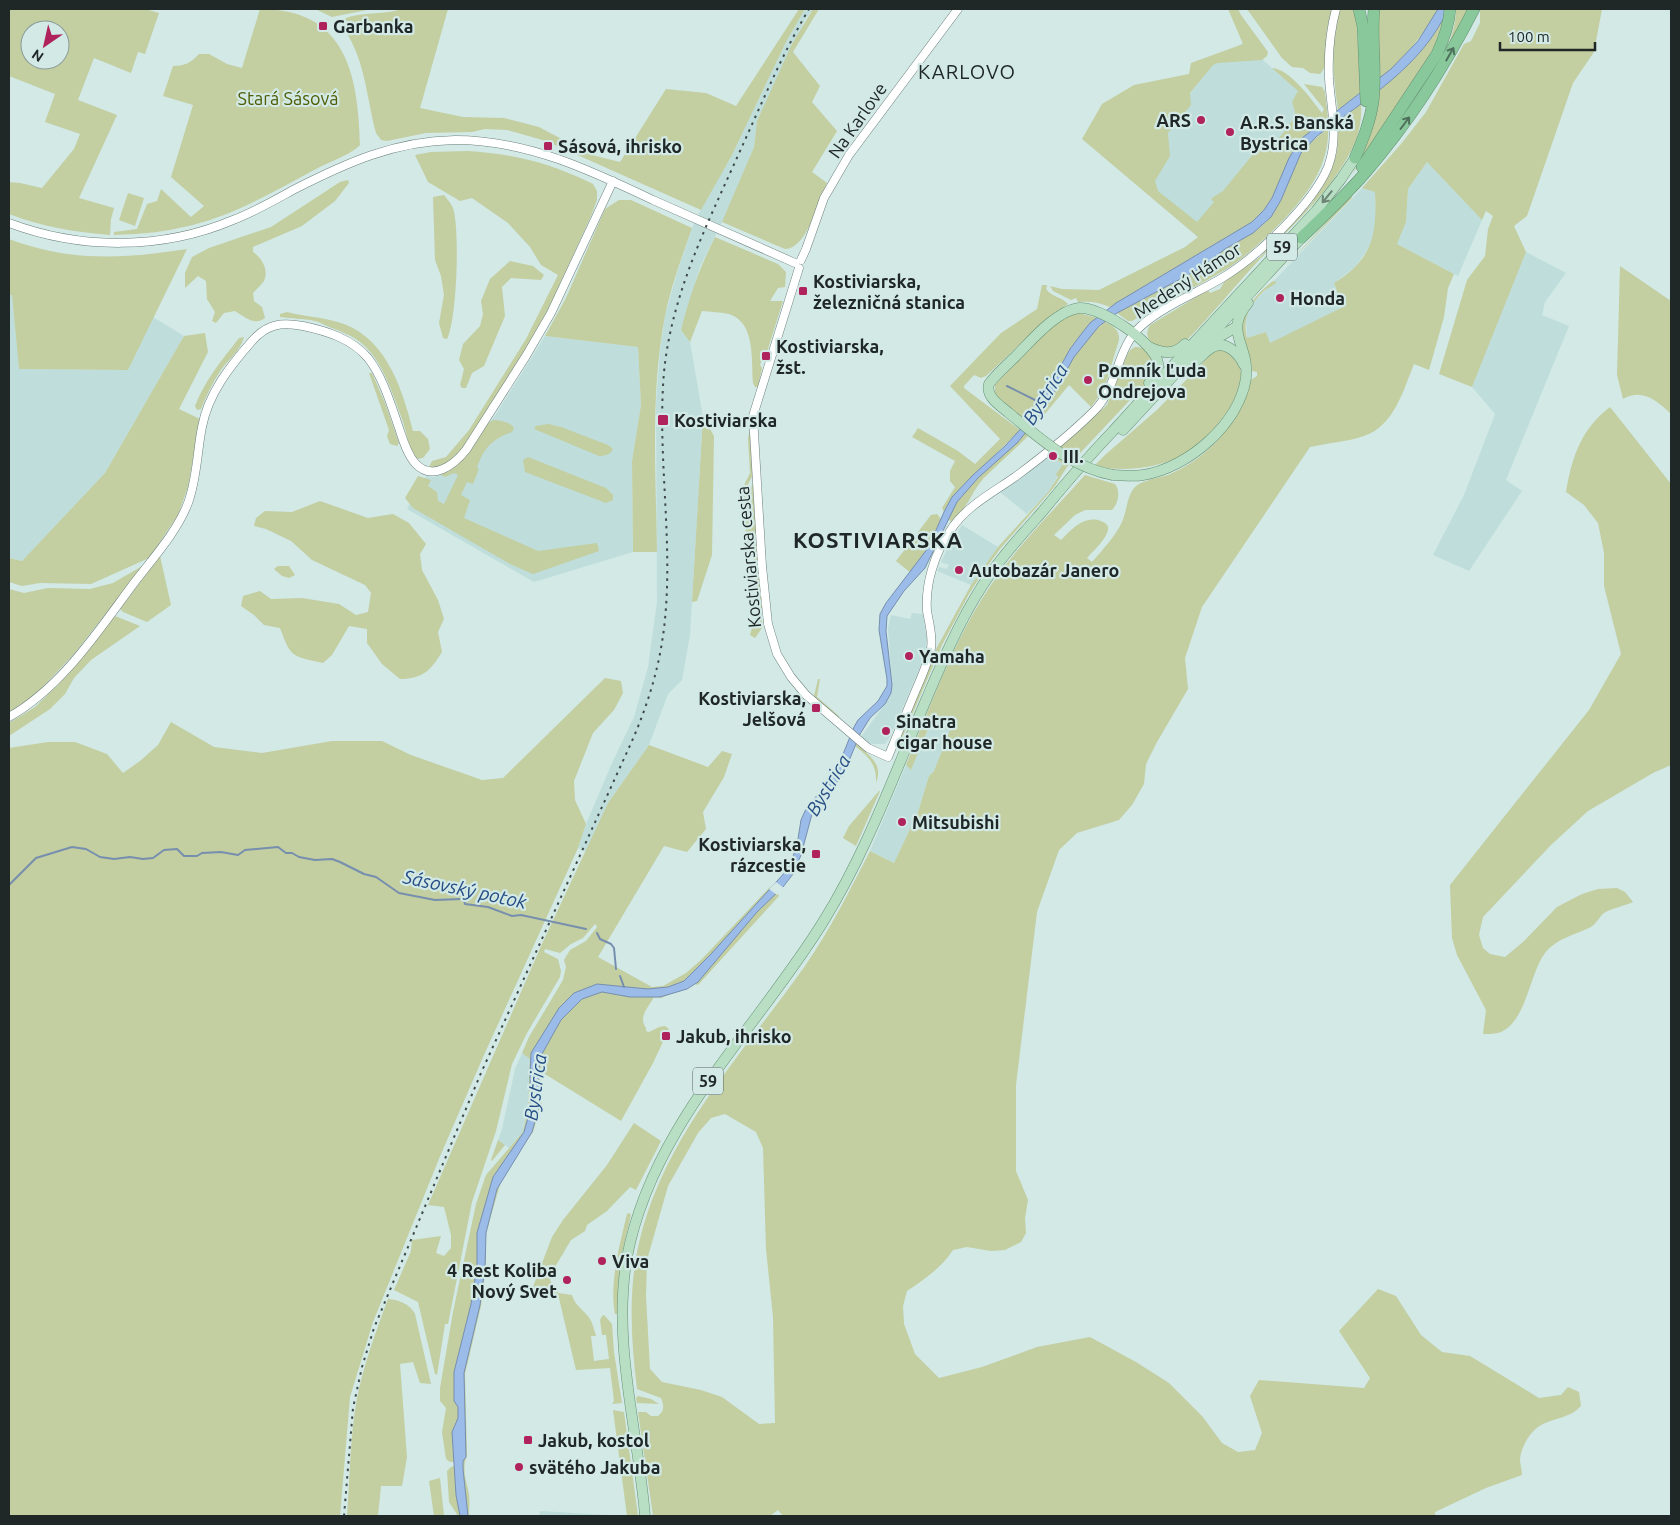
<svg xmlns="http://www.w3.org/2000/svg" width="1680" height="1525" font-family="Ubuntu,sans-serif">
<rect width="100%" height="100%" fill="#d2e9e6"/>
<g fill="#bfdedb">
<polygon points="805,9 813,9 805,20 757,121 754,147 726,214 700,267 681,330 690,342 703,417 690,635 682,680 668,694 649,745 608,803 587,852 578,848 586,824 612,763 634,717 648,667 657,602 656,403 660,350 665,316 677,273 692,228 704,203 732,155 786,42"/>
<polygon points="1243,43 1299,91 1314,114 1198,237 1142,188 1162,131 1213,63"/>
<polygon points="1427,162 1482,220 1458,276 1397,244 1406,222 1408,189"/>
<polygon points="1362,188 1375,192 1376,219 1373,239 1366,252 1355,267 1334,283 1343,307 1270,344 1266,332 1247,338 1246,319 1248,310 1252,304"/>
<polygon points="1526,252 1566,273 1545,302 1542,315 1569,326 1506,480 1522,491 1469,571 1433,555 1464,495 1495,414 1472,387"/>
<polygon points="12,294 19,369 128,370 153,317 184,336 105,473 22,561 9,558 9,295"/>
<polygon points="545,336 638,347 641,405 632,461 633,552 534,582 407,509 426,476 435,477 458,462 496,414"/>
<polygon points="1050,455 1063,464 1056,474 1058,476 1048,492 1027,514 1000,492"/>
<polygon points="962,525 998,547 971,585 937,571 939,567 947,569 949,565 941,562 950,543"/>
<polygon points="912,613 923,614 927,640 921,665 890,737 885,744 872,744 860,738 885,704 891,694 892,684 888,628 891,615 910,619"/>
<polygon points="931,722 950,730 934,771 929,776 918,812 894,863 870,851 906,765 911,770"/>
<polygon points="522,1053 530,1058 528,1109 523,1132 509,1148 498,1140 502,1129 515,1069"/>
<polygon points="540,1511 627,1516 539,1516"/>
</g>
<g fill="#c3cea1" fill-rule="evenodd">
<path d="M9 9H145L159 13 145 54 138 52 131 73 94 58 78 100 117 115 79 198 114 208 111 219 110 235C75 232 42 227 9 214V182L20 183 42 188 74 149 80 134 45 122 55 94 9 76ZM30 30H60V60H30Z"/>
<path d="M260 9C346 9 358 74 360 145 352 154 329 162 316 169 273 192 228 219 179 228 158 233 136 234 114 235V232L137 229 147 204 157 201 161 189 191 217 204 206 171 177 193 105 163 96 173 66C184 66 191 63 199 54H209L227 64 242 68Z"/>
<polygon points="315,9 372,9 332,17"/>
<path d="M401 9H448L420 108 463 117 504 118 539 127 592 155 620 162 666 89 706 93 736 106 799 9H805L786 42 732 155 701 210 546 141 507 130 485 129 472 132 426 133 387 141 381 140 376 133C366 96 365 53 339 23 351 10 385 16 401 9Z"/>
<path d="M813 9H819L793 52 820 86 812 102 837 131 812 172 827 183C820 199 806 250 785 249L722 222 754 147 757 121 792 44Z"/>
<path d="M1228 9H1238L1241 15 1268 52 1267 56 1262 60 1218 63 1213 65 1190 93 1191 105 1168 133 1170 156 1155 181 1158 191 1197 222 1214 202 1211 199 1212 198 1223 191 1258 148C1263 144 1267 146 1273 143 1279 140 1294 120 1295 114 1295 110 1293 106 1292 102L1298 91 1272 68C1290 69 1311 99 1322 113L1324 109 1304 84 1322 87 1325 92 1328 118 1302 138 1294 148 1272 198 1264 210 1252 222 1110 307C1099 302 1090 301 1078 302L1076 298 1071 300 1053 291 1050 286 1062 289 1099 290 1185 247 1198 237 1082 139 1102 104 1134 85 1189 74 1191 63 1243 44Z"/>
<path d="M1247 9H1333C1331 15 1329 22 1327 29 1325 43 1331 63 1320 74L1310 73 1303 68 1292 67 1282 58Z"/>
<path d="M1340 9H1355L1356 12 1361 92 1338 110C1333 76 1330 42 1340 9Z"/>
<path d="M1379 9H1438C1422 37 1404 59 1379 79L1378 27Z"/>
<path d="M1456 9H1469L1437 68 1406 112C1426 81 1456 48 1456 9Z"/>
<path d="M1480 9H1602L1594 52 1573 83 1527 216 1514 226 1526 252 1472 387 1439 374 1467 280 1485 256 1488 229 1493 216 1486 211 1482 220 1427 162 1408 189 1406 222 1397 244 1454 274 1448 288 1444 317 1429 370 1414 364C1403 391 1394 426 1364 436 1347 442 1327 443 1310 447L1202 607 1185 658 1188 689 1157 742 1146 764 1144 784 1132 805 1119 820 1077 833 1059 850 1037 912 1016 1085V1171L1028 1200 1025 1218 1026 1233 1021 1242 1005 1250 991 1251 967 1247 953 1250C941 1268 925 1279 907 1291L903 1306 904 1324 915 1354 939 1378 982 1367 1037 1347 1090 1337 1136 1362 1169 1383 1202 1416 1222 1443 1238 1452 1255 1450 1262 1433 1250 1396 1259 1380 1364 1388 1370 1378 1339 1331 1378 1289 1396 1296 1421 1335 1442 1352 1470 1356 1539 1398 1561 1395 1568 1387 1579 1392 1581 1406C1570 1418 1557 1417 1543 1424 1531 1429 1521 1447 1520 1459 1520 1464 1522 1470 1522 1475L1486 1488 1435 1512V1516H783L778 1510 770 1516H653L638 1412H646L651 1416H658C665 1410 664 1406 661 1398L637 1389C631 1341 628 1290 639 1243 664 1135 743 1054 805 966 830 930 850 890 870 851L894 863 918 812 929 776 934 771 950 730 931 722 911 770 906 765C931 705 954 639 991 585 1018 545 1053 511 1085 475L1115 484C1121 491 1118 504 1112 510H1085L1075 515 1054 535 1061 540C1072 529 1084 515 1101 521 1105 523 1109 525 1108 529 1107 539 1093 551 1087 558L1092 562C1103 549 1115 537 1122 522 1127 511 1127 495 1135 487 1142 480 1159 478 1168 475 1209 458 1240 422 1251 380L1257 376V372L1252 371C1251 357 1245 347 1243 333 1239 313 1258 292 1273 281L1277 282C1274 286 1268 287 1264 291 1250 304 1242 318 1247 338L1266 332 1270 343 1343 307 1334 283C1373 259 1377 235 1375 192L1362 188 1401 144 1426 112 1464 44 1471 41 1480 23ZM725 1114 756 1132 763 1148 766 1249 773 1317 775 1423 759 1424 722 1397 701 1390 662 1382 650 1369 646 1296 647 1260 668 1186 698 1133 711 1118Z"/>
<path d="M1443 20 1436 43 1426 62 1352 175C1367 147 1377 122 1379 90 1407 68 1424 52 1443 20Z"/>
<path d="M1361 103C1362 120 1359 136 1351 151 1329 193 1292 226 1260 259 1234 287 1210 317 1183 344 1169 352 1138 346 1150 325L1208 290 1210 293 1220 289 1224 282 1260 257 1311 204 1325 182 1332 168 1337 152 1339 120Z"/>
<path d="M1328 128C1329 145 1324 163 1315 179 1298 209 1257 249 1228 268 1197 287 1163 302 1132 321H1128L1117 313 1199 269 1225 249 1253 233 1264 224 1271 217 1281 200 1301 153 1310 143Z"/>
<path d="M467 151C514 154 546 162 589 182L593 184 597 191V200L591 216 550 306 523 355 463 448C453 459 445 467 429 467L432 461 446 457 469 430 526 339 558 275 541 265 530 247 508 223 472 198 460 201 428 182 415 155 431 152Z"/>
<path d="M348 180 349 183 335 201 302 226 253 247V252C262 258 269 270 264 281 261 285 256 290 253 293L254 301 262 307 265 318C254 326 245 317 235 311L224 313 216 323 212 321 215 312 207 299 206 281 198 276 185 288V273L192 257 209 248 271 227 340 182Z"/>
<polygon points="128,193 144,198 135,226 119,220"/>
<path d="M444 195C447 199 451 203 453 208 460 229 457 320 447 339L443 338 439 323 444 295 441 276 435 260 433 197Z"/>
<polygon points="1351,196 1352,198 1285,267"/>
<path d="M619 200H631L692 228C682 257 671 286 665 316 650 393 656 474 657 552H633L632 461 641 405 638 347 545 336 566 298 605 209Z"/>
<path d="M715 237 778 264 786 272 785 287 778 288 770 301H783L767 352H765L760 365 762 368 758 387H755L753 383C751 360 756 323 729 314 720 312 710 312 702 311L690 342 681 330C690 295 699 269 715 237Z"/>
<path d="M9 239C70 262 124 259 187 249L128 370 19 369 12 295H9Z"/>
<polygon points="510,261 533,266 544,275 541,280 511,278 502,287 505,316 484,366 472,373 466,388 462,388 460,385 464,369 459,360 463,344 480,326 483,314 481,301 490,279"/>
<path d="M1620 266 1671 301V414C1657 401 1643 388 1623 399L1617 375Z"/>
<path d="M1042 285H1047L1046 289C1052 297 1062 297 1068 304L1049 317 986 376 981 378 974 375 964 386V388L1020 430 952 497 944 512 942 508 955 487 950 481V471L955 461 912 437 918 428 958 451 975 464 1000 439 950 386 1001 333 1037 309Z"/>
<path d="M287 312C306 317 325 317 344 324 387 340 403 391 413 431H420L428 439 430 449 423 458 417 459C408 448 407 433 402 419 393 395 382 358 360 342 351 335 340 331 329 327 324 325 320 322 315 321 303 318 292 319 280 317V314Z"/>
<path d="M1079 313 1097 318C1065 344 1052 389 1027 422L998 399 995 393V385C1015 364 1051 317 1079 313Z"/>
<path d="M1105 322C1113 326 1120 330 1119 340L1105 386 1100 385 1098 388 1102 392 1091 407 1069 385 1034 427 1032 425C1057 392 1071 347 1105 322Z"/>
<polygon points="205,333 208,352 179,409 200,419 188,487 178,515 149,558 91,584 40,583 22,586 9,582 9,558 22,561 105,473 184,336"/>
<path d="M244 337C241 351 226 361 219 373 212 384 206 396 201 409L197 410 195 406C205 380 222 360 239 338Z"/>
<path d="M1135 347C1149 347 1152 356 1154 367L1146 383 1067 467 1055 486 1000 549 983 572 969 594 942 645 897 750 896 747 935 651 971 585 998 547 1048 492 1058 477 1056 474 1063 464 1050 455 1107 405 1126 357 1130 350Z"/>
<path d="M1215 350C1224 350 1229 353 1235 359 1259 384 1207 443 1184 455 1155 469 1125 472 1094 466L1105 455 1158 409Z"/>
<polygon points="369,373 372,373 385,403 399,443 397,446 390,444 387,436 389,430"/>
<path d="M1610 407 1671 484V765L1653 773 1588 811 1551 845 1483 917 1479 935 1483 948 1490 954 1505 957 1523 942 1557 907 1582 894 1598 889 1617 888 1625 892 1633 902C1624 906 1612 908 1604 913 1599 917 1597 923 1591 927 1575 935 1557 938 1545 953 1529 974 1526 1025 1498 1033 1493 1034 1487 1034 1483 1034L1486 1010 1457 955 1452 938 1450 885 1589 710 1621 654 1604 586V553L1598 523 1584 505 1566 492C1572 457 1581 429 1610 407Z"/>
<polygon points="703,417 714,436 712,555 697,601 692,602"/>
<path d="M493 420C500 420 510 422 514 428L512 432C492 439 483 449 477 468L479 469 473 484 467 482 461 495 470 500 464 518 538 551 597 543 599 551 533 574 510 564 413 508 405 498 418 476 431 480 428 486 437 492 438 501 444 504 458 475 454 473 445 477 441 475C452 468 461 462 469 452 477 440 481 427 493 420Z"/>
<path d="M548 424 561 427 608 445 613 449C610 455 605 456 599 456L534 429 536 426Z"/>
<polygon points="751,426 754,473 748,484 745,498 743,499 745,483 750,473 748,438"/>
<path d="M1025 433 1028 436 1026 438C1012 452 997 465 983 479 970 494 968 509 951 522L948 518C963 483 1000 461 1025 433Z"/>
<polygon points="528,457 606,488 613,495 613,500 606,503 525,472 523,460"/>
<path d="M754 482 762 596V628L755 638 750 635 757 609 753 557H745C746 538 745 496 754 482Z"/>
<path d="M320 501 368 518 393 514 409 523 426 544 420 554 422 570 438 600 444 619 438 632 442 652C431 670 423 679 400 679L382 664 367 643V629L349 626 332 655 323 663C292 656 291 658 280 628L264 625 254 615 241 606 243 596 260 591 271 599 302 598 339 604 356 615 368 612 371 593 365 585 312 560 291 541 266 529 254 526 256 518 265 511 292 512Z"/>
<polygon points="937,514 941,519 928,548 911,573 896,561 931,515"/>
<polygon points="160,556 171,605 147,622 123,612 120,609"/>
<polygon points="144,565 74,654 35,695 9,712 9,589 24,593 48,588 90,589 113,583"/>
<polygon points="278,566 289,566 295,575 289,578 282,576 274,569"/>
<polygon points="115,616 140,626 91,660 74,678 65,694 50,709 9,736 9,723 35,707 59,684"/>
<polygon points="605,678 621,681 623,693 614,710 593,733 574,781 575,800 586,824 578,848 484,1055 441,1154 373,1322 350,1397 340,1516 9,1516 9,748 48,742 75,742 107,754 123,773 140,761 158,745 171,722 214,747 262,753 332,741 382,741 411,755 482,780 503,778"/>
<polygon points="818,679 820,679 817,697 839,716 838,718 815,699 814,696"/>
<path d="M857 742C867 757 884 761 876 783 877 765 869 757 855 746Z"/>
<path d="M649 745 708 767 722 751 732 754 724 777 703 812 706 829 687 852 664 846 598 957 652 987 663 986 686 973 701 960 770 887 778 893 779 896 698 985 695 984 661 998 654 997C648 1008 638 1017 646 1028V1031L649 1032 659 1027 665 1026 669 1029 653 1063 621 1121 540 1071 542 1103 533 1132 504 1171 486 1233V1267L481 1306 465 1374 467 1455C461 1472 467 1480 469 1495 470 1502 469 1510 469 1516H458L449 1502 447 1471 451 1467 455 1466V1462H450L446 1459 442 1432 446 1408 440 1401V1388L453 1312 476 1204 486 1175 523 1132 528 1109 530 1059 522 1053 529 1037 563 980 566 967 564 960 570 950 586 941 597 927 595 924 583 938 571 944 560 953 545 949 544 952 558 959 561 971 560 977 527 1033 512 1064 496 1131 472 1202 448 1324H445L437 1375 435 1374 418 1302 394 1290 411 1251 412 1240 441 1236 436 1253 444 1256 451 1248V1235L444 1207 428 1205 542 944 608 803Z"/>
<polygon points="879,791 880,791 856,846 843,838 849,826"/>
<path d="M634 1123 661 1141 636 1190 630 1187 607 1211 587 1225 585 1231 571 1240 552 1272 550 1280 553 1286 558 1290V1293L572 1295C575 1306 584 1310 590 1319 593 1324 594 1330 596 1336H591L594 1361 609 1359 606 1335H602L600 1320 602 1316 604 1315 612 1324 614 1352 622 1403 612 1404 614 1401 610 1368 576 1370 558 1294 531 1292 552 1237 563 1220 607 1165Z"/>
<polygon points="498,1140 505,1145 492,1161 491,1160"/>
<path d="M629 1213 631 1215 620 1261 617 1314H615C609 1284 620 1243 627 1214Z"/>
<path d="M388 1299C399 1300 410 1304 415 1314L431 1384 420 1383 413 1362 400 1364 407 1457 402 1486H381L378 1516H347C350 1477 350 1436 357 1398 364 1364 376 1331 388 1299Z"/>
<polygon points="638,1396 651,1399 659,1404 637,1403 636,1398"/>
<polygon points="613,1410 624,1412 638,1516 627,1516"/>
<polygon points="440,1478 444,1516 434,1516 429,1481"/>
</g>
<path fill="#9bbbe8" stroke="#768fae" d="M1438 9H1448C1422 67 1366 99 1317 136L1301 153 1281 200 1271 217 1253 233 1225 249 1199 269 1117 313 1099 326 1074 357 1050 400 1032 425 1017 443 978 478 957 502 925 568 904 591 887 616 886 631 892 685 891 693 885 704 870 718 860 734 844 773 812 814 801 855 793 874 783 887 757 912 698 982 687 989 660 997H630L602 992 582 999 561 1020 542 1054 538 1072 540 1103 532 1132 497 1189 486 1233 485 1267 480 1305 464 1373 466 1457 463 1461V1469L468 1516H460L456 1495 452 1432 458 1418V1407L454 1401V1372L471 1304 477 1266V1233L493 1177 524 1132 531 1107 530 1075 531 1053 559 1008 574 993 597 984 648 989 668 987 684 981 711 954 787 870 791 862 797 845 801 820 805 811 837 769 854 727 858 720 878 701 887 686V679L879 630 880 614 886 603 928 548 944 512 952 497 973 475 1005 446 1027 422 1038 407 1070 349 1082 333 1090 323 1116 303 1252 222 1264 210 1272 198 1289 158 1302 138 1391 69 1418 41Z"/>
<polygon fill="#d2e9e6" points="776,882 784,888 777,895 769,889"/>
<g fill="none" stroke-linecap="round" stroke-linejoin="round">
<g stroke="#768fae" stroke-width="2">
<polyline points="1007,386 1041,403"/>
<polyline points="9,885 36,858 72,847 86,849 100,857 114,859 130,857 143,859 153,858 164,850 177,849 184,856 197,856 202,853 221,852 238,855 245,850 278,847 286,853 292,853 299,857 315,860 332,859 340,862 364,874 376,877 399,893 435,900 461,899 464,899 465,904 488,907 512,916 521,915 586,929"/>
<polyline points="597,933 600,939 611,944 614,948 616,969"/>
<polyline points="620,976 624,987"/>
</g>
<defs>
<g id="tertiary">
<path d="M9 223C81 250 162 250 233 220 254 212 273 201 293 190 346 163 394 141 455 140 527 140 590 170 653 200 700 221 747 242 795 263"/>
<polyline points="801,260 806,249 824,198 849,155 958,9"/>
<path d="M799 268 753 416 762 566 768 624 777 654 791 677 806 695 868 748 888 757C897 735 906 714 915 692 921 678 928 663 931 648 933 636 929 623 927 611 925 583 935 553 950 531 965 507 992 493 1015 477 1042 457 1070 435 1094 411 1118 388 1116 348 1141 326 1163 306 1197 293 1222 278 1257 257 1312 205 1328 167 1339 138 1331 109 1329 79 1328 56 1330 31 1336 9"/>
<path d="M9 717C62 687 98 631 134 583 153 558 177 532 188 503 197 479 197 452 202 427 208 394 230 366 252 341 267 324 281 322 303 326 327 331 352 339 368 358 383 377 391 405 399 428 403 440 407 454 415 463 432 482 454 465 466 450L526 356 551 313 613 181"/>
</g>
<g id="primary">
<polyline points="1209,343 1236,327"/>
<path d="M1149 347C1162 353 1174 356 1185 344"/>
<path d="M1194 362C1201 358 1206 350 1213 347 1226 340 1239 354 1244 365"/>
<path d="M1010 414C1001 406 985 397 989 384 997 373 1007 365 1016 356 1030 342 1044 325 1061 315 1067 311 1073 309 1079 308 1100 306 1155 343 1158 363 1159 371 1154 378 1149 383"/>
<polyline points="1123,430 1301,238"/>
<path d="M1113 475C1123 475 1133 477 1143 475 1188 468 1239 424 1246 378 1250 346 1223 332 1248 303"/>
<path d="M645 1516C638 1430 612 1344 627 1257 652 1125 755 1032 823 922 866 853 894 775 926 700 941 665 956 629 976 596 994 565 1018 539 1042 512 1065 484 1088 457 1113 431 1180 357 1248 284 1316 211L1341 179 1355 158"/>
</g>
<g id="motorway">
<polyline points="1359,9 1363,27 1366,101"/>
<path d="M1355 158C1363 139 1370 122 1373 102 1377 71 1371 40 1374 9"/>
<path d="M1362 167 1437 54C1444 39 1449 25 1450 9"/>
<path d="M1301 238C1323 217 1345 196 1365 173 1408 123 1444 68 1474 9"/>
</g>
</defs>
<use href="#tertiary" stroke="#6c817e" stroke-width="9"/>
<use href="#primary" stroke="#649072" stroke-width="11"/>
<use href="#motorway" stroke="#649072" stroke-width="12"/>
<use href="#tertiary" stroke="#fff" stroke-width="8"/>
<use href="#primary" stroke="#b8dec3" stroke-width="10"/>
<use href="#motorway" stroke="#88c89b" stroke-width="11"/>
<path stroke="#3f4a49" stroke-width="2" stroke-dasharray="2.5 5" stroke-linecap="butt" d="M344 1516 353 1408 362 1367 374 1328 481 1073 632 741C649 702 661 662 665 619 673 537 657 454 664 372 672 292 708 223 740 151 762 103 782 54 809 9"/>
<defs>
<path id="primary-bridge" d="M1010 414C1041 439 1072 468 1113 475"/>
</defs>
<use href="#primary-bridge" stroke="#649072" stroke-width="11" stroke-linecap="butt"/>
<use href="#primary-bridge" stroke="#b8dec3" stroke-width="10"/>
</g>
<defs><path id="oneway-shaft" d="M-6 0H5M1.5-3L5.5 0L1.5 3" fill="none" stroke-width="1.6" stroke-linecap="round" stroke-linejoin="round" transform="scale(1.25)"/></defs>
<g stroke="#4f705b">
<use href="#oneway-shaft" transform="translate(1450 54) rotate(-60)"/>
<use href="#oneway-shaft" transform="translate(1405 123) rotate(-53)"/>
</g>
<use stroke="#6c8375" href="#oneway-shaft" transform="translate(1327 197) rotate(129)"/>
<g fill="#af225c" stroke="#d2e9e6" stroke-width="2">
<rect x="318" y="21" width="10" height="10" rx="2.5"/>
<circle cx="1201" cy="120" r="5"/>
<circle cx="1230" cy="132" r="5"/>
<rect x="543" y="141" width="10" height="10" rx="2.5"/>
<rect x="798" y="286" width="10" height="10" rx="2.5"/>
<circle cx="1280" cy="298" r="5"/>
<rect x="761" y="351" width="10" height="10" rx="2.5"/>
<circle cx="1088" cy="380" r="5"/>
<rect x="657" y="414" width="12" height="12" rx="2.5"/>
<circle cx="1053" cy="456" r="5"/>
<circle cx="959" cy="570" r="5"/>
<circle cx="909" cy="656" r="5"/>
<rect x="811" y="703" width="10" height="10" rx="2.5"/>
<circle cx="886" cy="731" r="5"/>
<circle cx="902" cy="822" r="5"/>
<rect x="811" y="849" width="10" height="10" rx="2.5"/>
<rect x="661" y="1031" width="10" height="10" rx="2.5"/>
<circle cx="602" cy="1261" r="5"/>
<circle cx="567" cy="1280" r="5"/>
<rect x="523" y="1435" width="10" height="10" rx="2.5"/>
<circle cx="519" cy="1467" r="5"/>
</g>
<g text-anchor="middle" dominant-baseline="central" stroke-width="4.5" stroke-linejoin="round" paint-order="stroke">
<g fill="#d2e9e6" stroke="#556260" stroke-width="1">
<rect x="1267" y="233.5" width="30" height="27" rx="4"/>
<rect x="693" y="1067.5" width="30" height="27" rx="4"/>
</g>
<g font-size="16" font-weight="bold" fill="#202827">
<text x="1282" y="247">59</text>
<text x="708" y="1081">59</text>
</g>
<g font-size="18" font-weight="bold" fill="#202827" stroke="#d2e9e6" text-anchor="start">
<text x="333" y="26">Garbanka</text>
<text x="1191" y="120" text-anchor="end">ARS</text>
<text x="1240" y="122">A.R.S. Banská<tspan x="1240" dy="21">Bystrica</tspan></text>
<text x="558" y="146">Sásová, ihrisko</text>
<text x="813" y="281">Kostiviarska,<tspan x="813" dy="21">železničná stanica</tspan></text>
<text x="1290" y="298">Honda</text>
<text x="776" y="346">Kostiviarska,<tspan x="776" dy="21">žst.</tspan></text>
<text x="1098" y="370">Pomník Ľuda<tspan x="1098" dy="21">Ondrejova</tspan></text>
<text x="674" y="420">Kostiviarska</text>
<text x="1063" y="456">III.</text>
<text x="969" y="570">Autobazár Janero</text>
<text x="919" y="656">Yamaha</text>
<text x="806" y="698" text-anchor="end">Kostiviarska,<tspan x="806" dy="21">Jelšová</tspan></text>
<text x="896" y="721">Sinatra<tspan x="896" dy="21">cigar house</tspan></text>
<text x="912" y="822">Mitsubishi</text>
<text x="806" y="844" text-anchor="end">Kostiviarska,<tspan x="806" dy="21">rázcestie</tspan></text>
<text x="676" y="1036">Jakub, ihrisko</text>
<text x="612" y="1261">Viva</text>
<text x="557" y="1270" text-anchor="end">4 Rest Koliba<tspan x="557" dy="21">Nový Svet</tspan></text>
<text x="538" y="1440">Jakub, kostol</text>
<text x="529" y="1467">svätého Jakuba</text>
</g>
<g font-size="18" fill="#4f5c03" stroke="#d2e9e6">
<text x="288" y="98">Stará Sásová</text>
</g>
<g font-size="18" fill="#202827" stroke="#d2e9e6">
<text transform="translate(857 120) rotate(-55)">Na Karlove</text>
<text transform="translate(1187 280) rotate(-33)">Medený Hámor</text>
<text transform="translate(748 557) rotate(-95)">Kostiviarska cesta</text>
</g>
<g font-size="19" font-style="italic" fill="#254c84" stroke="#d2e9e6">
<text transform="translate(1045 394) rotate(-58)">Bystrica</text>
<text transform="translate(828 785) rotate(-59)">Bystrica</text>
<text transform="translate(465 889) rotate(12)">Sásovský potok</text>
<text transform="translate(535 1087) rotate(-82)">Bystrica</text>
</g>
<g font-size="20" letter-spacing="1" fill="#202827" stroke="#d2e9e6">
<text x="967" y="71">KARLOVO</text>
</g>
<g font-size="22" font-weight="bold" letter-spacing="1" fill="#202827" stroke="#d2e9e6">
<text x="878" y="539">KOSTIVIARSKA</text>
</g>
</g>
<rect width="1680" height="1525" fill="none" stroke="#202827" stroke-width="20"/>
<g transform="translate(45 45) rotate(214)"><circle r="24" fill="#d2e9e6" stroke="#8b9c9a"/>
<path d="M0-4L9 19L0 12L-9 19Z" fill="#af225c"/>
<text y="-8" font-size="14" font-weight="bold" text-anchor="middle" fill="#202827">N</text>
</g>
<path d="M1500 42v8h95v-8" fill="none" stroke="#202827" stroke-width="2.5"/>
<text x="1508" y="42" font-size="15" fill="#202827" stroke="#d2e9e6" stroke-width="4" paint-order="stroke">100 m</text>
</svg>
